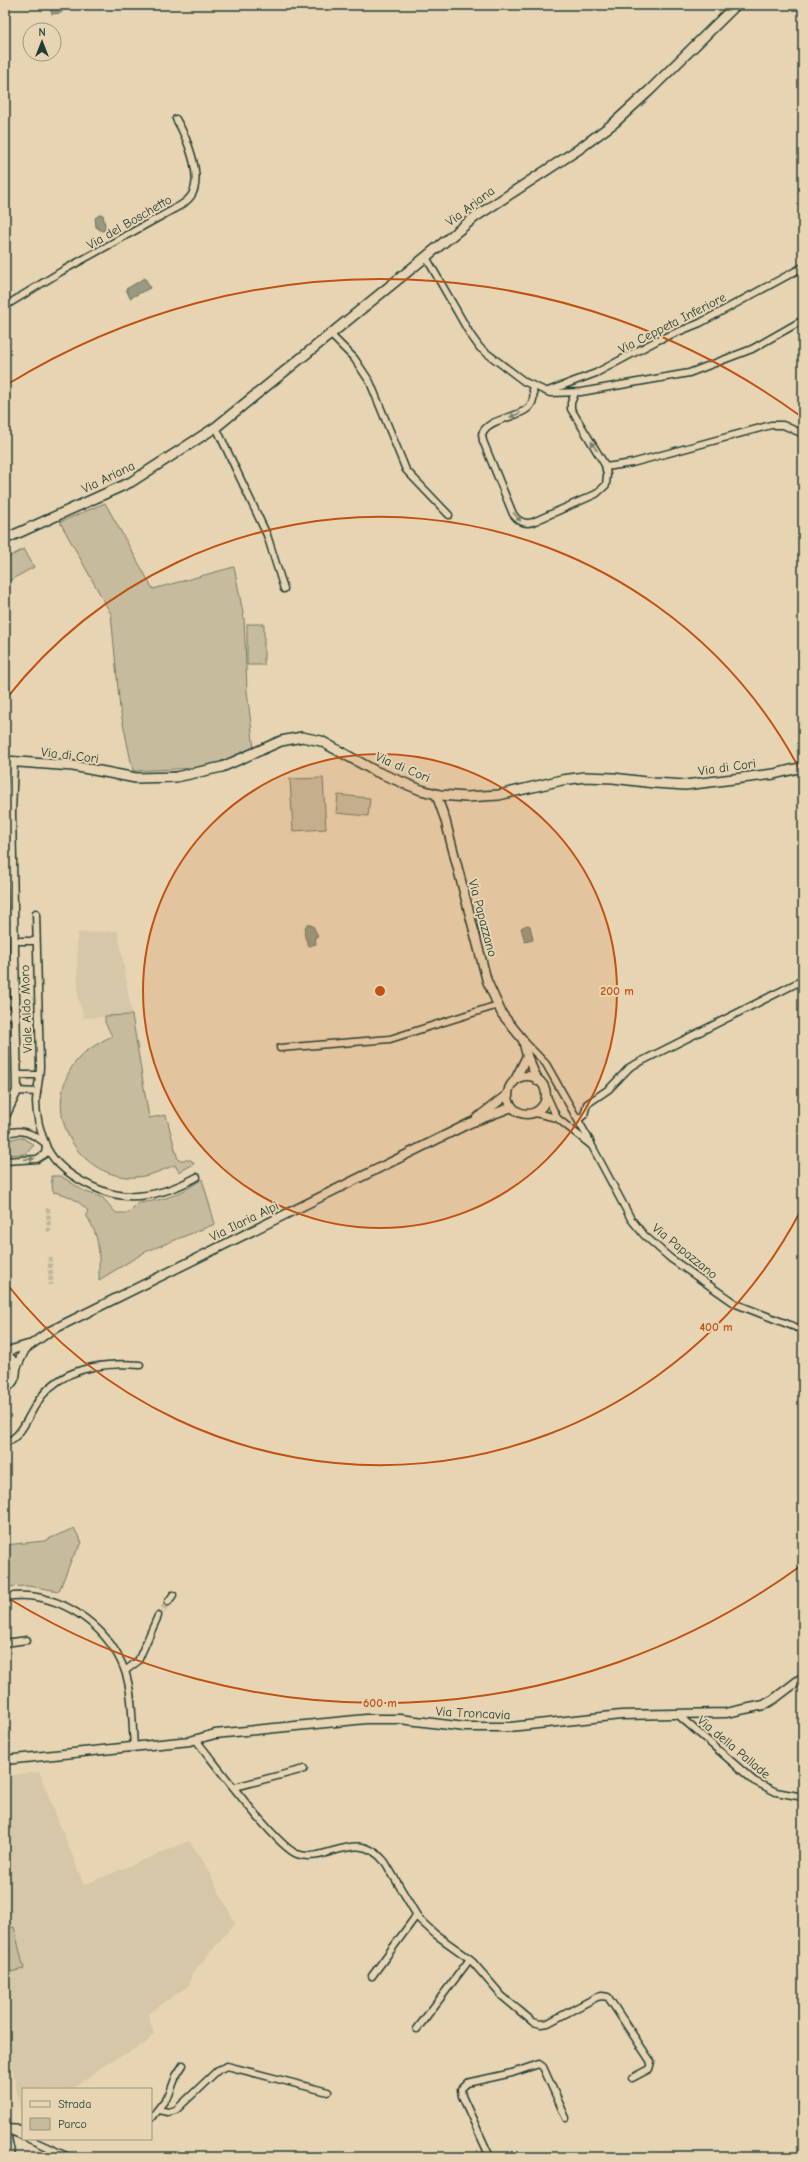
<svg xmlns="http://www.w3.org/2000/svg" width="808" height="2162" font-family="'Comic Neue',sans-serif">
<rect width="100%" height="100%" fill="#e7d4b2"/>
<filter id="ink" filterUnits="userSpaceOnUse"><feTurbulence type="fractalNoise" baseFrequency=".025" numOctaves="2"/><feDisplacementMap in="SourceGraphic" scale="8" xChannelSelector="R" yChannelSelector="G"/><feConvolveMatrix kernelMatrix="1 2 1 2 8 2 1 2 1" color-interpolation-filters="sRGB"/></filter>
<g filter="url(#ink)">
<g fill="#d6c7a8">
<polygon points="118,931 132,1015 84,1018 78,997 77,933"/>
<polygon points="39,1772 84,1885 189,1841 201,1857 235,1923 192,1974 189,1985 148,2014 154,2034 145,2044 105,2064 90,2077 70,2089 23,2089 22,2119 5,2029 5,1776"/>
</g>
<g fill="#c6bb9d" stroke="#727c68">
<polygon points="105,503 153,589 234,567 244,618 247,691 254,749 222,763 196,768 133,771 120,709 111,614 60,522"/>
<polygon points="24,549 34,567 5,583 5,559"/>
<rect x="247" y="624" width="17" height="41"/>
<polygon points="323,778 326,829 293,831 290,779"/>
<polygon points="338,795 370,798 368,816 336,813"/>
<path d="M132 1015 149 1118 166 1115 178 1160H191L194 1164 179 1172 175 1165C160 1171 144 1179 126 1177 74 1171 44 1112 72 1067 81 1052 97 1044 112 1036L105 1022V1016Z"/>
<polygon points="15,1138 23,1138 34,1145 26,1154 5,1155 5,1142"/>
<path d="M51 1176H61L84 1191 103 1198 116 1213H128L138 1203C165 1200 180 1195 202 1179L215 1224 145 1252 99 1280C99 1254 101 1238 86 1215L88 1211C78 1200 67 1194 53 1192Z"/>
<polygon points="74,1528 82,1543 72,1558 59,1591 28,1586 5,1587 5,1545 44,1541"/>
<polygon points="14,1927 24,1969 5,1973 5,1929"/>
</g>
<g fill="#989980" stroke="#687462">
<polygon points="58,5 66,6 61,13 52,14 50,8"/>
<polygon points="101,214 103,215 106,230 102,231 96,227 95,218"/>
<polygon points="145,278 150,288 130,298 126,289"/>
<path d="M307 924 313 926 318 936 315 937 316 944 309 946C305 939 302 932 307 924Z"/>
<polygon points="527,925 530,926 533,940 525,942 521,928"/>
</g>
<g fill="none" stroke-linecap="round" stroke-linejoin="round">
<g stroke="#bfb699" stroke-width="4.5" stroke-dasharray="4.5 2" stroke-linecap="butt">
<polyline points="48,1208 49,1233"/>
<polyline points="50,1257 51,1285"/>
</g>
<polyline stroke="#bfb699" stroke-width="6" stroke-dasharray="6 3" stroke-linecap="butt" points="158,1616 168,1602"/>
<defs>
<g id="minor">
<polyline points="426,257 470,334 480,348 525,382 550,393 581,392 689,373 752,349 803,320"/>
<path d="M5 306 62 271 174 209C180 206 187 202 191 196 204 177 186 136 176 119"/>
<polyline points="331,335 354,358 370,382 406,470 449,515"/>
<path d="M532 386C543 423 491 411 482 434L483 441 513 514C518 521 524 525 533 522L596 494 606 485 607 475 605 465 571 409V403L575 393"/>
<polyline points="548,391 596,373 658,340 700,323 803,267"/>
<polyline points="216,427 267,535 284,589"/>
<polyline points="606,467 632,463 771,425 783,425 803,434"/>
<path d="M36 913C37 964 39 1014 40 1065 40 1077 37 1089 36 1101 36 1117 41 1134 47 1148 57 1168 79 1181 98 1189 132 1204 166 1194 197 1177"/>
<polyline points="14,941 36,941"/>
<polyline points="5,980 15,972"/>
<polyline points="5,999 16,1006"/>
<polyline points="5,1018 16,1012"/>
<polyline points="5,1036 16,1041"/>
<polyline points="523,1040 546,1064 591,1143"/>
<polyline points="280,1048 390,1039 498,1005"/>
<polyline points="17,1075 39,1075"/>
<polyline points="17,1091 37,1092"/>
<polyline points="546,1094 557,1118"/>
<polyline points="535,1113 557,1118 592,1146 631,1219 644,1235 670,1258 736,1304 803,1330"/>
<polyline points="579,1119 584,1115 587,1104 609,1089 630,1067 803,980"/>
<path d="M5 1134C21 1127 33 1134 45 1143"/>
<polyline points="5,1161 37,1159 45,1154 46,1146"/>
<path d="M5 1443C21 1437 27 1419 35 1406 57 1368 100 1362 140 1365"/>
<path d="M5 1597C56 1589 107 1623 125 1671 133 1695 132 1722 134 1747"/>
<polyline points="168,1602 173,1595"/>
<polyline points="5,1643 27,1640"/>
<polyline points="125,1671 138,1661 158,1616"/>
<polyline points="677,1714 754,1781 776,1792 803,1797"/>
<path d="M196 1740C214 1762 276 1846 297 1854 327 1865 356 1826 385 1862L419 1919 435 1934 470 1959 502 1996 533 2022 541 2024 548 2023 597 1997 602 1996 608 1997 651 2062 649 2069 632 2078"/>
<polyline points="235,1787 304,1769"/>
<polyline points="372,1976 416,1916"/>
<polyline points="417,2029 470,1959"/>
<polyline points="158,2110 168,2112 176,2110 218,2070 227,2066 328,2092"/>
<polyline points="151,2118 169,2095 176,2076 183,2065"/>
<polyline points="8,2130 23,2136"/>
<polyline points="29,2139 69,2157"/>
<polyline points="12,2157 6,2128 23,2129"/>
<polyline points="490,2157 462,2096 461,2089 467,2083 512,2073 539,2064 543,2067 566,2118"/>
</g>
<g id="tertiary">
<polyline points="436,794 445,819 487,981 502,1014 523,1040 527,1056 538,1081"/>
<circle cx="527" cy="1095" r="19"/>
<polyline points="514,1082 527,1056"/>
<polyline points="5,1116 17,1091 11,813 13,762"/>
<polyline points="477,1118 508,1094"/>
<polyline points="5,1352 28,1345"/>
<path d="M5 1354C20 1363 19 1380 5 1389"/>
<polyline points="16,1368 25,1349 50,1331 470,1123 512,1107"/>
<polyline points="5,1760 190,1741 215,1734 366,1719 400,1719 465,1727 510,1727 621,1715 726,1713 764,1705 774,1699 803,1677"/>
</g>
<g id="secondary">
<polyline points="5,539 131,482 216,427 475,217 579,149 614,123 649,91 736,5"/>
<polyline points="5,761 73,766 136,778 176,777 222,767 281,741 302,737 321,741 375,771 421,790 440,795 466,797 499,795 562,780 585,777 613,778 654,783 685,785 774,774 803,767"/>
</g>
</defs>
<use href="#minor" stroke="#1f3d34" stroke-width="9"/>
<use href="#tertiary" stroke="#1f3d34" stroke-width="11"/>
<use href="#secondary" stroke="#1f3d34" stroke-width="12"/>
<use href="#minor" stroke="#e7d4b2" stroke-width="6"/>
<use href="#tertiary" stroke="#e7d4b2" stroke-width="8"/>
<use href="#secondary" stroke="#e7d4b2" stroke-width="9"/>
</g>
<defs><path id="oneway-solid" d="M-6-.8H1V-3.2L6.5 0L1 3.2V.8H-6Z"/></defs>
<g fill="#79816d">
<use href="#oneway-solid" transform="translate(515 415) rotate(157)"/>
<use href="#oneway-solid" transform="translate(594 446) rotate(-121)"/>
<use href="#oneway-solid" transform="translate(517 517) rotate(48)"/>
<use href="#oneway-solid" transform="translate(29 1159) rotate(-4)"/>
</g>
</g>
<circle cx="380" cy="991" r="237" fill="#c05314" fill-opacity=".12"/>
<g fill="none" stroke="#c05314" stroke-width="2">
<circle cx="380" cy="991" r="237"/>
<path d="M801 1210A475 475 0 0 1 6 1283M6 699A475 475 0 0 1 801 772"/>
<path d="M799 1567A712 712 0 0 1 8 1598M8 384A712 712 0 0 1 799 415"/>
</g>
<g text-anchor="middle" dominant-baseline="central" stroke-width="4" stroke-linejoin="round" paint-order="stroke">
<g font-size="13" fill="#1f3d34" stroke="#e7d4b2">
<text transform="translate(470 206) rotate(-37)">Via Ariana</text>
<text transform="translate(129 222) rotate(-30)">Via del Boschetto</text>
<text transform="translate(672 323) rotate(-27)">Via Ceppeta Inferiore</text>
<text transform="translate(108 477) rotate(-26)">Via Ariana</text>
<text transform="translate(70 755) rotate(7)">Via di Cori</text>
<text transform="translate(403 767) rotate(23)">Via di Cori</text>
<text transform="translate(727 767) rotate(-8)">Via di Cori</text>
<text transform="translate(483 918) rotate(75)">Via Papazzano</text>
<text transform="translate(26 1009) rotate(-92)">Viale Aldo Moro</text>
<text transform="translate(244 1221) rotate(-26)">Via Ilaria Alpi</text>
<text transform="translate(685 1251) rotate(39)">Via Papazzano</text>
<text transform="translate(473 1713) rotate(3)">Via Troncavia</text>
<text transform="translate(734 1747) rotate(40)">Via della Pallade</text>
</g>
</g>
<circle cx="380" cy="991" r="6" fill="#c05314" stroke="#e7d4b2" stroke-width="2"/>
<g font-size="12" text-anchor="middle" font-weight="bold" fill="#c05314" stroke="#e7d4b2" stroke-width="4" stroke-linejoin="round" paint-order="stroke">
<text x="617" y="995">200 m</text>
<text x="716" y="1331">400 m</text>
<text x="380" y="1707">600 m</text>
</g>
<rect width="808" height="2162" fill="none" stroke="#e7d4b2" stroke-width="20"/>
<rect x="10" y="10" width="788" height="2142" fill="none" stroke="#1f3d34" stroke-width="1.5" filter="url(#ink)"/>
<rect x="22" y="2088" width="130" height="52" fill="#e7d4b2" stroke="#979880"/>
<rect x="30" y="2101" width="20" height="6" fill="#e7d4b2" stroke="#979880"/>
<text x="58" y="2108" font-size="12" fill="#1f3d34">Strada</text>
<rect x="30" y="2118" width="20" height="12" fill="#c6bb9d" stroke="#979880"/>
<text x="58" y="2128" font-size="12" fill="#1f3d34">Parco</text>
<g transform="translate(42 42)"><circle r="19" fill="#e7d4b2" stroke="#979880"/>
<path d="M0-3L7 15L0 10L-7 15Z" fill="#1f3d34"/>
<text y="-6" font-size="11" font-weight="bold" text-anchor="middle" fill="#1f3d34">N</text>
</g>
</svg>
